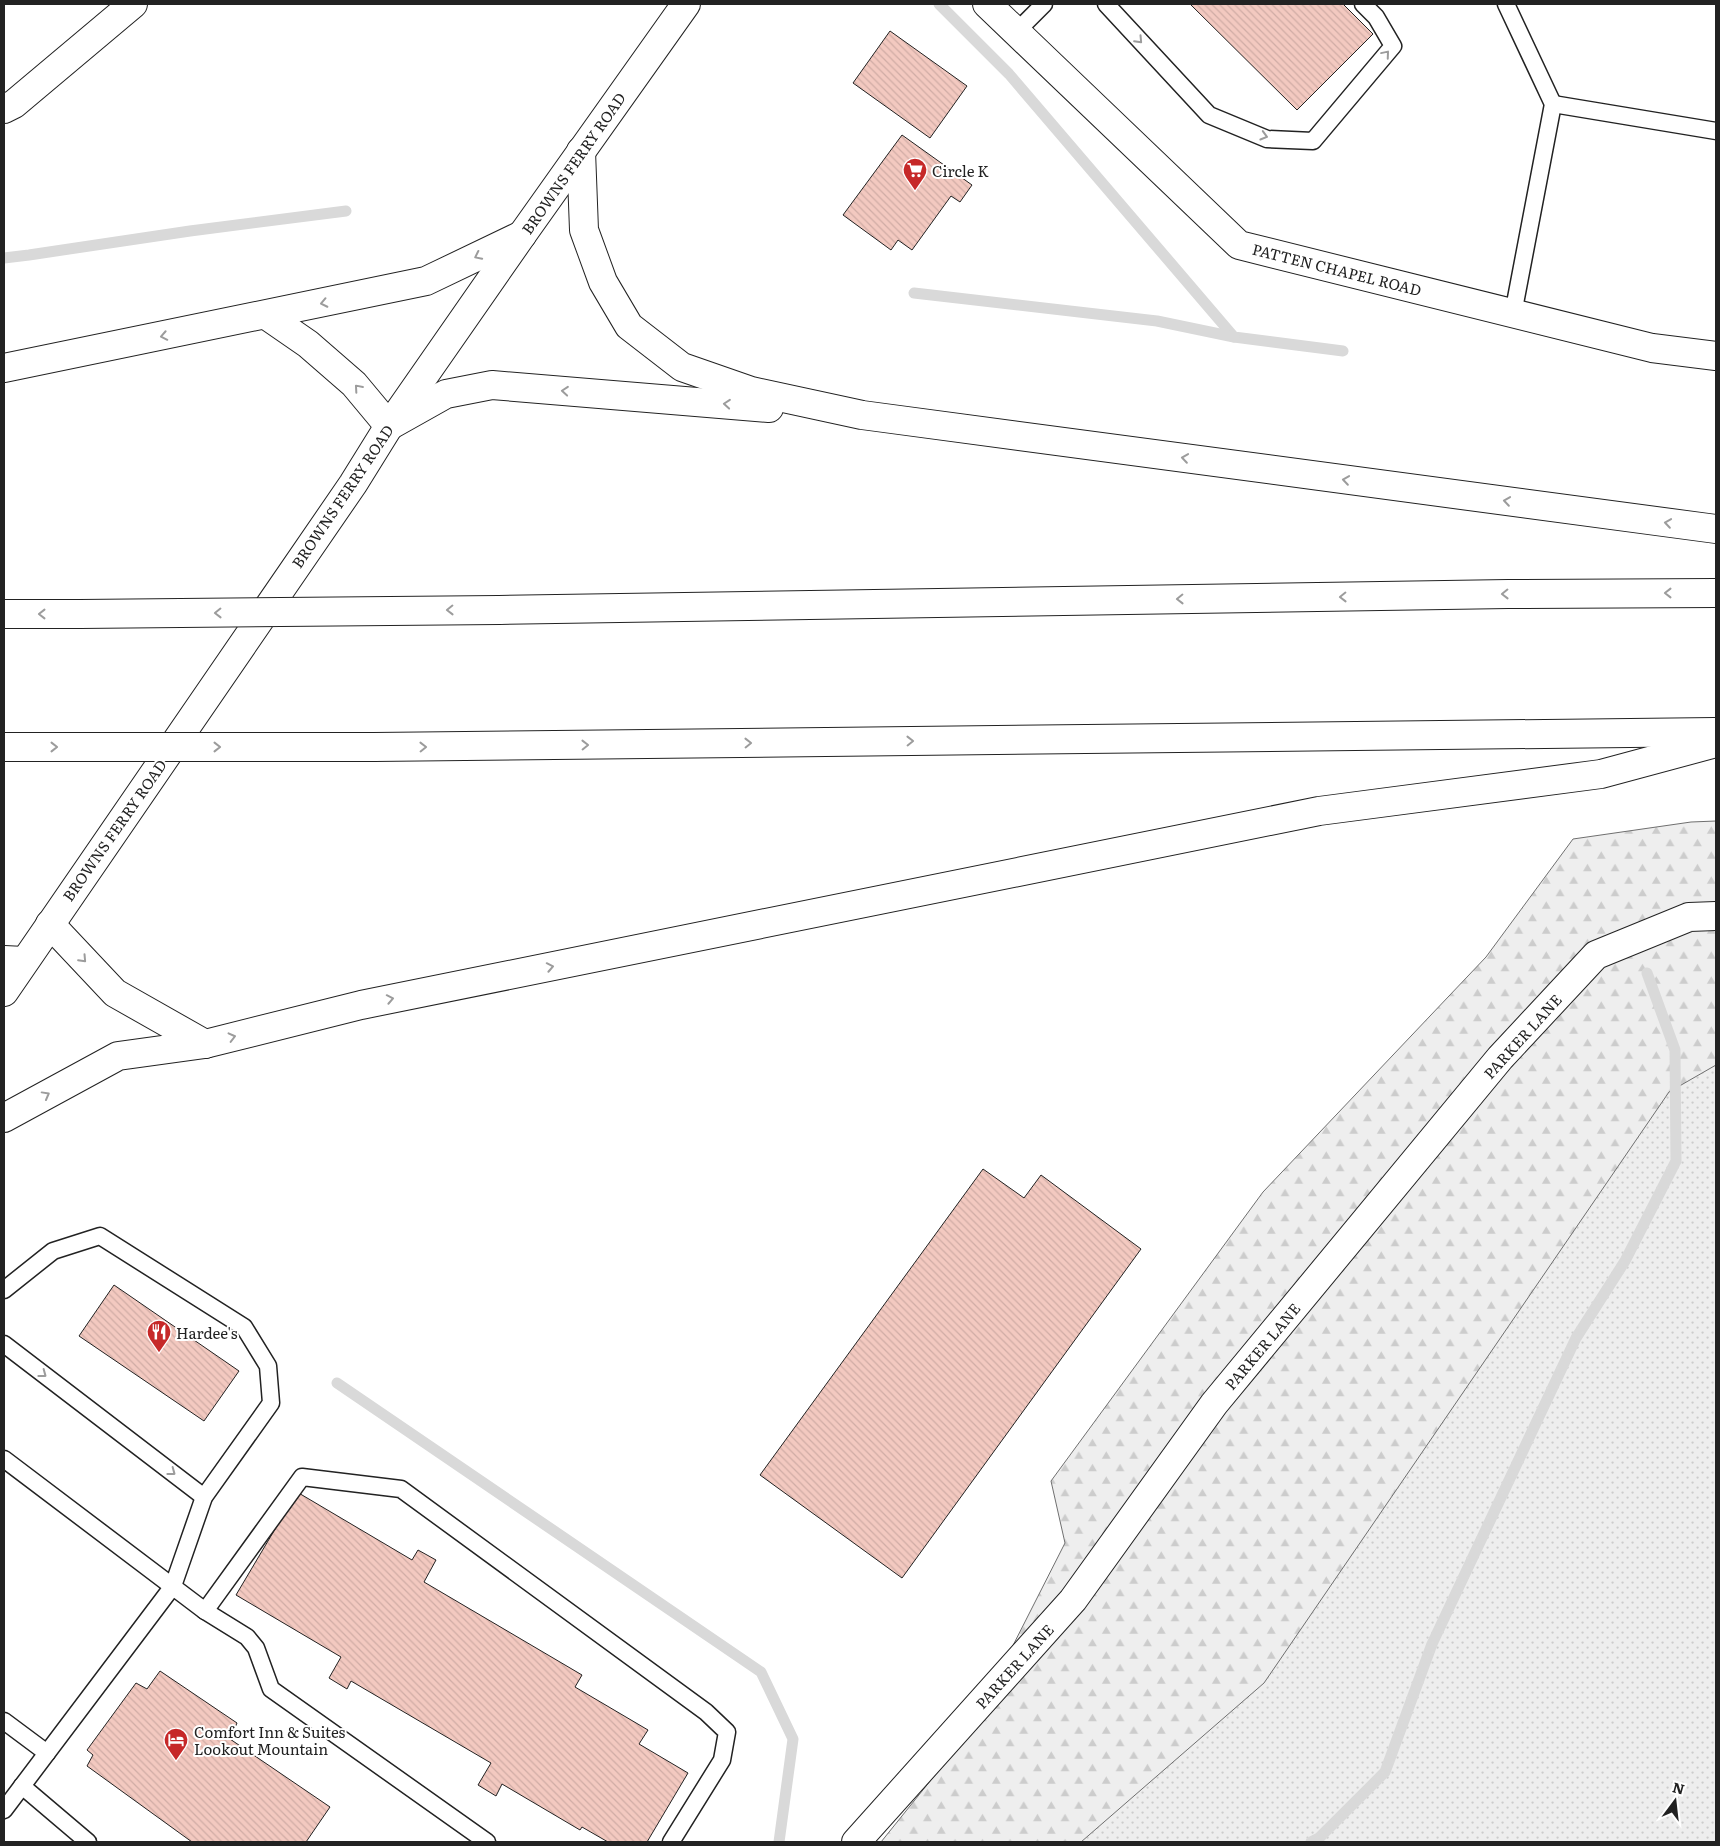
<svg xmlns="http://www.w3.org/2000/svg" width="1720" height="1846" font-family="Literata,serif">
<defs>
<pattern id="forest-firs" width="22" height="20" patternUnits="userSpaceOnUse" patternTransform="scale(1.25)"><rect width="22" height="20" fill="#eee"/><path d="M5 1l3.5 6h-7zM16 11l3.5 6h-7z" fill="#ccc"/></pattern>
<pattern id="park-dots" width="8" height="8" patternUnits="userSpaceOnUse" patternTransform="scale(1.25)"><rect width="8" height="8" fill="#eee"/><path d="M2 2h.1M6 6h.1" fill="none" stroke="#ccc" stroke-width="1.8" stroke-linecap="round"/></pattern>
<pattern id="building-back-hatch" width="6" height="6" patternUnits="userSpaceOnUse" patternTransform="scale(1.25)"><rect width="6" height="6" fill="#f3c9c0"/><path d="M-1 5l2 2M0 0l6 6M5-1l2 2" fill="none" stroke="#d0aca5"/></pattern>
</defs>
<rect width="100%" height="100%" fill="#fff"/>
<polygon fill="url(#forest-firs)" stroke="#6f6f6f" points="1716,821 1716,1842 881,1842 968,1734 1065,1543 1051,1481 1263,1192 1486,957 1573,839 1691,822"/>
<polygon fill="url(#park-dots)" stroke="#6f6f6f" points="1716,1065 1716,1842 1081,1842 1264,1683 1669,1092"/>
<g fill="none" stroke-linecap="round" stroke-linejoin="round">
<g stroke="#d9d9d9" stroke-width="11">
<polyline points="939,4 1009,74 1234,337 1343,351"/>
<polyline points="4,258 29,255 190,231 346,211"/>
<polyline points="914,293 1157,321 1234,337"/>
<polyline points="337,1383 761,1672 793,1739 779,1842"/>
<polyline points="1311,1842 1319,1838 1385,1772 1432,1644 1576,1338 1625,1261 1676,1161 1675,1050 1647,973"/>
</g>
</g>
<g fill="url(#building-back-hatch)" stroke="#222">
<polygon points="1190,4 1343,4 1373,34 1297,110"/>
<polygon points="890,31 967,86 930,138 853,83"/>
<polygon points="902,135 972,185 960,202 951,196 912,250 898,240 891,250 843,215"/>
<polygon points="983,1169 1024,1198 1041,1175 1141,1249 902,1578 760,1475"/>
<polygon points="114,1285 239,1371 204,1421 79,1336"/>
<polygon points="297,1492 412,1560 418,1550 436,1560 424,1582 582,1675 575,1687 648,1730 639,1744 688,1773 647,1842 608,1842 582,1827 580,1830 502,1784 496,1796 478,1785 491,1763 351,1681 347,1689 329,1678 341,1657 236,1595"/>
<polygon points="160,1671 237,1723 230,1739 330,1807 306,1842 192,1842 87,1766 93,1755 87,1750 136,1683 147,1689"/>
</g>
<g fill="none" stroke-linecap="round" stroke-linejoin="round">
<defs>
<g id="lane">
<polyline points="1106,4 1209,115 1267,139 1313,141 1393,46 1376,17 1363,4"/>
<polyline points="1506,4 1553,104 1513,314"/>
<polyline points="1016,32 1044,4"/>
<polyline points="1553,104 1716,131"/>
<polyline points="4,1290 53,1251 100,1236 244,1327 268,1366 271,1403 204,1497 173,1586 4,1810"/>
<polyline points="4,1344 204,1497"/>
<polyline points="4,1459 205,1611 302,1477 401,1489 706,1712 727,1732 722,1760 671,1842"/>
<polyline points="205,1611 247,1637 256,1648 271,1689 487,1842"/>
<polyline points="4,1721 47,1753"/>
<polyline points="22,1786 88,1842"/>
</g>
<g id="street">
<polyline points="987,4 1239,245 1652,348 1716,356"/>
<polyline points="4,109 14,104 133,4"/>
<polyline points="856,1842 1073,1600 1214,1404 1500,1058 1596,955 1689,917 1716,916"/>
</g>
<polyline id="secondary" points="4,992 353,484 389,426 522,235 686,4"/>
<g id="highway">
<polyline points="581,151 584,230 603,282 629,326 682,367 751,391 862,415 1716,529"/>
<polyline points="266,315 308,344 354,384 389,426 446,394 492,385 769,408"/>
<polyline points="4,368 426,281 522,235"/>
<polyline points="499,610 1508,594 1716,593"/>
<polyline points="4,614 80,614"/>
<polyline points="374,747 1715,732"/>
<polyline points="50,924 115,993 205,1044"/>
<polyline points="4,960 24,961"/>
<polyline points="4,1118 118,1056 205,1044 361,1005 1319,811 1601,774 1716,743"/>
</g>
</defs>
<use href="#lane" stroke="#222" stroke-width="19"/>
<use href="#street" stroke="#222" stroke-width="30"/>
<use href="#secondary" stroke="#222" stroke-width="30"/>
<use href="#highway" stroke="#222" stroke-width="30"/>
<use href="#lane" stroke="#fff" stroke-width="16"/>
<use href="#street" stroke="#fff" stroke-width="28"/>
<use href="#secondary" stroke="#fff" stroke-width="28"/>
<use href="#highway" stroke="#fff" stroke-width="28"/>
<defs>
<g id="highway-bridge">
<polyline points="80,614 499,610"/>
<polyline points="5,747 374,747"/>
</g>
</defs>
<use href="#highway-bridge" stroke="#222" stroke-width="30" stroke-linecap="butt"/>
<use href="#highway-bridge" stroke="#fff" stroke-width="28"/>
</g>
<defs><path id="oneway-chevron" d="M-2-3.5L2.5 0L-2 3.5" fill="none" stroke-width="1.6" stroke-linecap="round" stroke-linejoin="round" transform="scale(1.25)"/></defs>
<g stroke="#9c9c9c">
<use href="#oneway-chevron" transform="translate(1139 40) rotate(47)"/>
<use href="#oneway-chevron" transform="translate(1386 54) rotate(-50)"/>
<use href="#oneway-chevron" transform="translate(1264 136) rotate(16)"/>
<use href="#oneway-chevron" transform="translate(478 256) rotate(154)"/>
<use href="#oneway-chevron" transform="translate(324 303) rotate(168)"/>
<use href="#oneway-chevron" transform="translate(164 336) rotate(169)"/>
<use href="#oneway-chevron" transform="translate(358 388) rotate(-131)"/>
<use href="#oneway-chevron" transform="translate(565 391) rotate(-175)"/>
<use href="#oneway-chevron" transform="translate(727 404) rotate(-175)"/>
<use href="#oneway-chevron" transform="translate(1185 458) rotate(-172)"/>
<use href="#oneway-chevron" transform="translate(1346 480) rotate(-172)"/>
<use href="#oneway-chevron" transform="translate(1507 501) rotate(-172)"/>
<use href="#oneway-chevron" transform="translate(1668 523) rotate(-172)"/>
<use href="#oneway-chevron" transform="translate(1668 593) rotate(180)"/>
<use href="#oneway-chevron" transform="translate(1505 594) rotate(179)"/>
<use href="#oneway-chevron" transform="translate(1343 597) rotate(179)"/>
<use href="#oneway-chevron" transform="translate(1180 599) rotate(179)"/>
<use href="#oneway-chevron" transform="translate(450 610) rotate(179)"/>
<use href="#oneway-chevron" transform="translate(218 613) rotate(179)"/>
<use href="#oneway-chevron" transform="translate(42 614) rotate(-180)"/>
<use href="#oneway-chevron" transform="translate(910 741) rotate(-1)"/>
<use href="#oneway-chevron" transform="translate(748 743) rotate(-1)"/>
<use href="#oneway-chevron" transform="translate(585 745) rotate(-1)"/>
<use href="#oneway-chevron" transform="translate(54 747)"/>
<use href="#oneway-chevron" transform="translate(217 747)"/>
<use href="#oneway-chevron" transform="translate(423 747) rotate(-1)"/>
<use href="#oneway-chevron" transform="translate(83 959) rotate(47)"/>
<use href="#oneway-chevron" transform="translate(550 967) rotate(-11)"/>
<use href="#oneway-chevron" transform="translate(390 999) rotate(-11)"/>
<use href="#oneway-chevron" transform="translate(232 1037) rotate(-14)"/>
<use href="#oneway-chevron" transform="translate(46 1095) rotate(-29)"/>
<use href="#oneway-chevron" transform="translate(43 1374) rotate(37)"/>
<use href="#oneway-chevron" transform="translate(172 1472) rotate(37)"/>
</g>
<defs>
<symbol id="supermarket-pin" viewBox="-11 -11 22 30"><path d="M0 17L-7.5 6A9.5 9.5 0 1 1 7.5 6Z" fill="#c62828" stroke="#fff"/><path d="M-6-5.5h2.5l.6 2H6L4.5 2H-2.5L-4.4-4H-6ZM-1.5 3.2a1.3 1.3 0 1 0 .1 0ZM3 3.2a1.3 1.3 0 1 0 .1 0Z" fill="#fff"/></symbol>
<symbol id="restaurant-pin" viewBox="-11 -11 22 30"><path d="M0 17L-7.5 6A9.5 9.5 0 1 1 7.5 6Z" fill="#c62828" stroke="#fff"/><path d="M-5-6h1v4h1v-4h1v4h1v-4h1v5L-1.5 .5V6h-2V.5L-5-1ZM5-6V6H3V1.5H1.5Q1.5-4 5-6Z" fill="#fff"/></symbol>
<symbol id="hotel-pin" viewBox="-11 -11 22 30"><path d="M0 17L-7.5 6A9.5 9.5 0 1 1 7.5 6Z" fill="#c62828" stroke="#fff"/><path d="M-6-4.5h1.5V1H6V5H4.5V3h-9V5H-6ZM-4 0a1.8 1.8 0 1 1 3.6 0ZM.5 0V-2.5h3Q6-2.5 6 0Z" fill="#fff"/></symbol>
</defs>
<g fill-rule="evenodd">
<use href="#supermarket-pin" x="901" y="156" width="28" height="38"/>
<use href="#restaurant-pin" x="145" y="1318" width="28" height="38"/>
<use href="#hotel-pin" x="162" y="1726" width="28" height="38"/>
</g>
<g text-anchor="middle" dominant-baseline="central" stroke-width="4" stroke-linejoin="round" paint-order="stroke">
<g font-size="15" fill="#222" stroke="#fff">
<text transform="translate(573 163) rotate(-55)">BROWNS FERRY ROAD</text>
<text transform="translate(1337 269) rotate(14)">PATTEN CHAPEL ROAD</text>
<text transform="translate(342 496) rotate(-56)">BROWNS FERRY ROAD</text>
<text transform="translate(114 830) rotate(-55)">BROWNS FERRY ROAD</text>
<text transform="translate(1522 1036) rotate(-48)">PARKER LANE</text>
<text transform="translate(1262 1346) rotate(-50)">PARKER LANE</text>
<text transform="translate(1014 1666) rotate(-48)">PARKER LANE</text>
</g>
<g font-size="15" fill="#222" stroke="#fff" text-anchor="start">
<text x="932" y="170">Circle K</text>
<text x="176" y="1332">Hardee's</text>
<text x="194" y="1731">Comfort Inn &amp; Suites<tspan x="194" dy="17">Lookout Mountain</tspan></text>
</g>
</g>
<rect width="1720" height="1846" fill="none" stroke="#222222" stroke-width="10"/>
<g transform="translate(1675 1801) rotate(15)" stroke="#ffffff" stroke-width="4" paint-order="stroke">
<path d="M0-4L9 19L0 12L-9 19Z" fill="#222222"/>
<text y="-8" font-size="14" font-weight="bold" text-anchor="middle" fill="#222222">N</text>
</g>
</svg>
